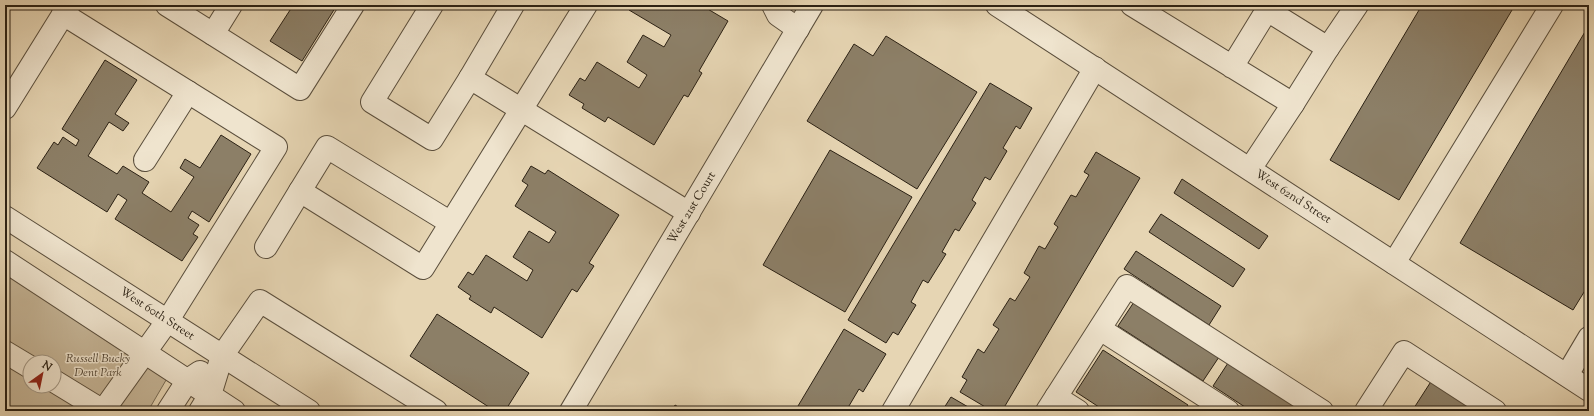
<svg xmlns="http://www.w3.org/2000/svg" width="1594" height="416" font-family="'Sorts Mill Goudy',serif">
<rect width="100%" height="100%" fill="#e6d5b3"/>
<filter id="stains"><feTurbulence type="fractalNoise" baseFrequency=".005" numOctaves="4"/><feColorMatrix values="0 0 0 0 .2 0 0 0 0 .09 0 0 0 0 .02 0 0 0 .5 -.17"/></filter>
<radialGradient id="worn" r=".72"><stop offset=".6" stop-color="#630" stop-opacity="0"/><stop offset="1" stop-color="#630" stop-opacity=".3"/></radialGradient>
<path fill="#c6b698" stroke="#786c56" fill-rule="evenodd" d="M5 255 176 363 148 411H5ZM30 362H54V386H30Z"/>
<g fill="#8c7f67" stroke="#2b2114">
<polygon points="289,5 337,5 302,61 270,41 292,7"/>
<polygon points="632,5 701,5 728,21 699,71 702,73 688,97 684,95 654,145 608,117 605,122 582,108 584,104 569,95 580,78 585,81 597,62 639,88 647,75 627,62 643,35 664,47 671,35 629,10"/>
<polygon points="1422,5 1515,5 1399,200 1330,160"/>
<polygon points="1589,25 1589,284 1573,310 1460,243"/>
<polygon points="886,36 977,92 917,189 807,121 854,44 873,56"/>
<polygon points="105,60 137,80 115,114 129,123 123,131 109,122 88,156 117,174 123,166 149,182 142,193 171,212 194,177 180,168 185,159 200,168 221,135 251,154 209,222 192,211 188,218 199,225 193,234 198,237 182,261 115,219 127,200 118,194 107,212 37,168 54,142 58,145 63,137 76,146 79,140 62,129"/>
<polygon points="990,83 1032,108 1020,129 1016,126 1003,148 1007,151 990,180 985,177 972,200 976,203 959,231 955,229 942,252 946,254 928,283 923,280 911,302 916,305 898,335 893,332 886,343 848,320"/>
<polygon points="830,150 912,197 845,312 763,265"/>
<polygon points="1096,152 1140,178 1002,411 992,411 960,392 967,380 962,377 978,349 984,353 999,329 993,325 1010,298 1015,301 1030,277 1024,273 1039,246 1045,249 1058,227 1054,224 1071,195 1076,197 1089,175 1084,172"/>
<polygon points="531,166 545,174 548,170 619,215 589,263 594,266 577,292 572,289 542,338 494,307 491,313 469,299 471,296 458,287 468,272 473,275 486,255 527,281 533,270 513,257 529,231 549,243 556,232 515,206 528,185 522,181"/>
<polygon points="1182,179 1268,236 1259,249 1174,193"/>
<polygon points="1161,214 1245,269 1233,287 1149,232"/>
<polygon points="1136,251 1221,306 1209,325 1124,269"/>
<polygon points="1134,302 1219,357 1203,381 1118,326"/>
<polygon points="437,314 529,373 505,411 495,411 410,356"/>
<polygon points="844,329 886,354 863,392 859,389 846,411 795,411"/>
<polygon points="1103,350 1188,405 1184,411 1105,411 1076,392"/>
<polygon points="1228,363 1302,411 1251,411 1213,386"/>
<polygon points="1432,380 1479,411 1412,411"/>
<polygon points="951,397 975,411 942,411"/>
<polygon points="675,405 685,411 672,411"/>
</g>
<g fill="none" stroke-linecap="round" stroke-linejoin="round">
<defs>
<g id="minor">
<polyline points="167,5 300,89 353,5"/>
<polyline points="432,5 372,102 432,139 470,78 689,213"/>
<polyline points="773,5 778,15 798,29"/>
<polyline points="997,5 1589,390"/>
<polyline points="1132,5 1293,104 1328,48 1267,10 1232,67"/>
<polyline points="63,14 276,147 168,320 103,411"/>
<polyline points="213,34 231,5"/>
<polyline points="1328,48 1357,5"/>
<polyline points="470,78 513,5"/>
<polyline points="5,108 69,5"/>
<polyline points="145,160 188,92"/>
<polyline points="1250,169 1293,104"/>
<polyline points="5,217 309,411"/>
<polyline points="451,223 327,147 300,191 423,268 586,5"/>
<polyline points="266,247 300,191"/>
<polyline points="5,261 234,411"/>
<polyline points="1394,263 1552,5"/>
<polyline points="1100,329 1228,411"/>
<polyline points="5,352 30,367"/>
<polyline points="1567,375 1589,338"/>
<polyline points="54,381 103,411"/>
<polyline points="1056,397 1078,411"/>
<polyline points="168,411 188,380 200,372"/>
<polyline points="200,411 210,395 222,356 260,301 436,411"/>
<polyline points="571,411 812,5"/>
<polyline points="893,411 1095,68"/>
<polyline points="1047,411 1127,286 1322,411"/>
<polyline points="1366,411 1404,352 1495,411"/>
</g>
</defs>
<use href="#minor" stroke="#5a4e3c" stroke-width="24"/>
<use href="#minor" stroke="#efe4ce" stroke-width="22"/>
</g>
<g text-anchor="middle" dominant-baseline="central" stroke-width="3" stroke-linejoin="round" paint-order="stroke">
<g font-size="12" fill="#2b2114" stroke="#efe4ce">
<text transform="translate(1293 197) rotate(33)">West 62nd Street</text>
<text transform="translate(692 208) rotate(-59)">West 21st Court</text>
<text transform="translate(157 314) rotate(33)">West 60th Street</text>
</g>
<g font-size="12" font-style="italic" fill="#524635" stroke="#efe4ce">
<text x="98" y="359">Russell Bucky<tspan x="98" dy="14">Dent Park</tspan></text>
</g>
</g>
<rect width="1594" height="416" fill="none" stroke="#e6d5b3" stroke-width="20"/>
<rect x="6" y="6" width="1582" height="404" fill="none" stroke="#2b2114" stroke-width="2"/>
<rect x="10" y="10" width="1574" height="396" fill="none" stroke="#2b2114"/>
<g transform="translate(42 374) rotate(33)"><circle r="19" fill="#efe4ce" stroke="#a19684"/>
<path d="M0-3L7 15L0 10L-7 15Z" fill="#8f2418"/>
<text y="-6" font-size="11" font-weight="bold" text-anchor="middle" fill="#2b2114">N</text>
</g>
<rect width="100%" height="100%" filter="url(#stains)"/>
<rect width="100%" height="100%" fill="url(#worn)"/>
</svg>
